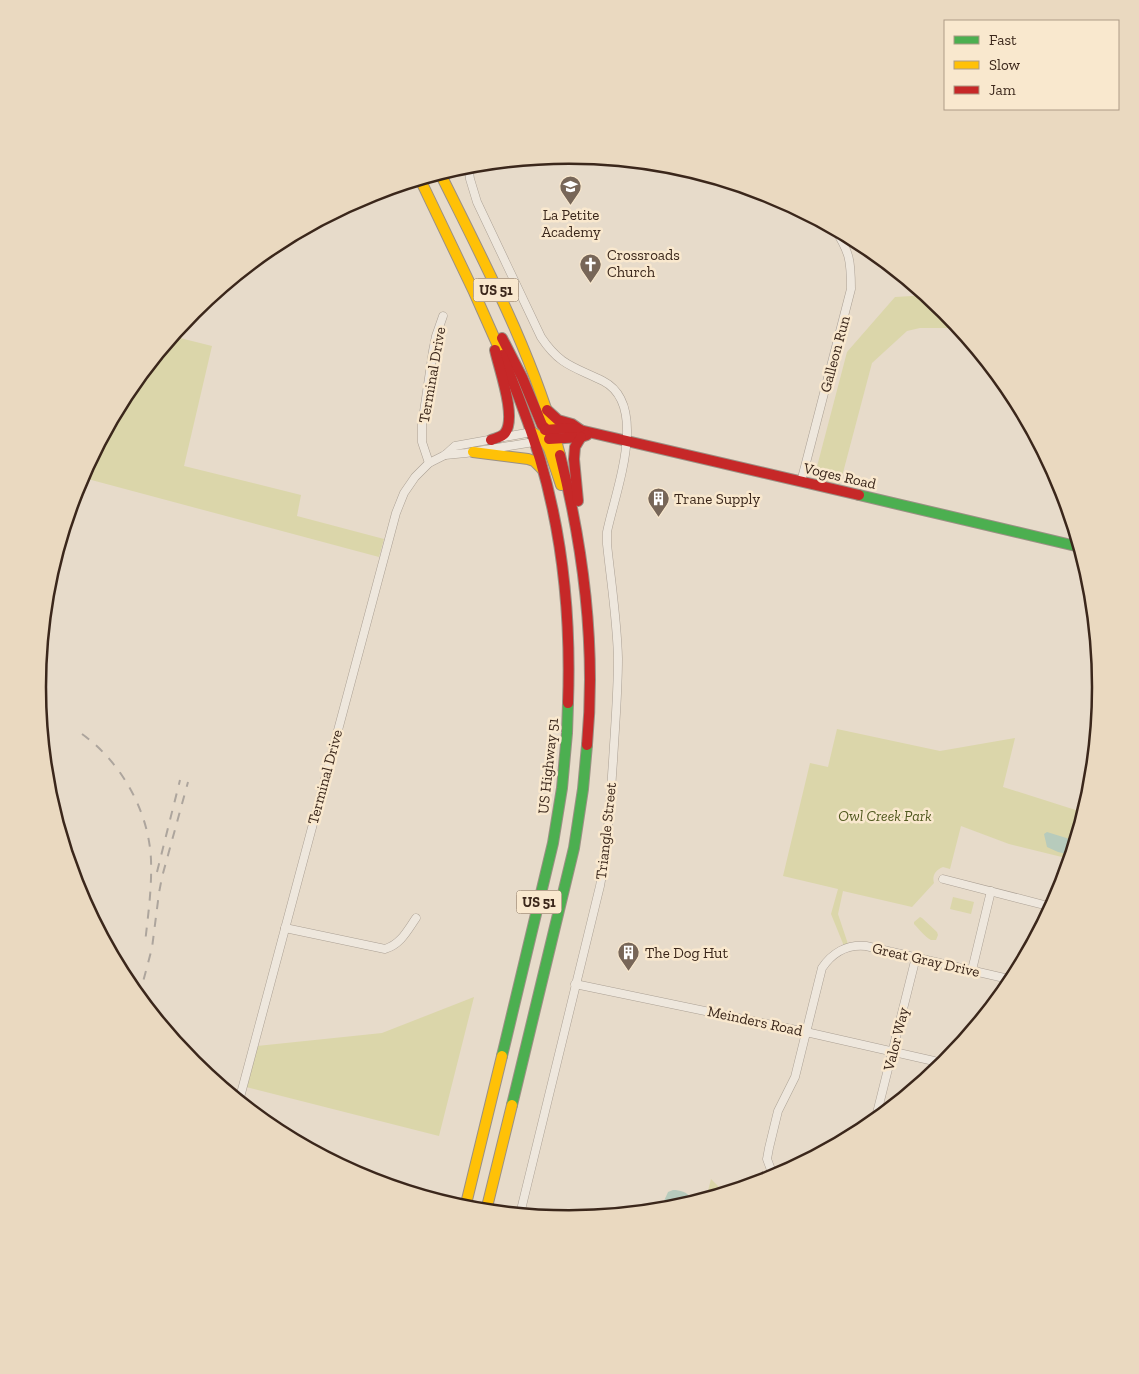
<svg xmlns="http://www.w3.org/2000/svg" width="1139" height="1374" font-family="'Zilla Slab',serif">
<rect width="100%" height="100%" fill="#e7dbca"/>
<g fill="#dbd6aa">
<polygon points="912,296 928,296 946,311 960,328 920,328 907,331 872,363 840,484 814,478 847,352 895,297"/>
<polygon points="172,336 212,346 184,466 301,495 297,516 384,539 379,557 84,478 43,629 48,583 78,483 127,391"/>
<path d="M837 729 940 751 1015 738 1003 787 1085 813 1070 859 1009 844 961 826 950 869 943 867C935 870 932 876 934 883L912 907 843 891 838 914 848 944 844 946 831 914 838 889 783 876 810 763 828 767Z"/>
<polygon points="953,897 974,902 971,914 950,909"/>
<path d="M920 917 922 918 937 932 938 935 936 940H931C924 936 920 930 914 924V922Z"/>
<polygon points="474,997 439,1136 246,1087 257,1046 382,1033"/>
<polygon points="711,1179 725,1193 706,1199"/>
</g>
<g fill="#b7cbbc">
<polygon points="1047,832 1076,841 1072,855 1058,852 1047,847 1044,834"/>
<path d="M673 1190C680 1190 687 1192 691 1198L690 1204 673 1209 662 1210 664 1201 668 1192Z"/>
</g>
<g fill="none" stroke-linecap="round" stroke-linejoin="round">
<defs>
<g id="street">
<path d="M468 165 470 179 477 202 541 337C560 366 575 367 603 381 650 405 615 492 607 532V544C611 582 617 620 618 658 618 692 615 727 613 761 610 803 608 845 600 886L520 1214"/>
<polyline points="445,455 466,453 534,442"/>
<polyline points="429,463 422,442 422,425 433,351 436,336 443,316"/>
<path d="M801 482 851 289C851 261 850 252 834 228"/>
<polyline points="943,879 1052,907"/>
<path d="M285 928 385 949C401 944 407 931 416 918"/>
<polyline points="972,970 991,891"/>
<polyline points="575,984 806,1032 934,1061"/>
<polyline points="239,1101 396,513 404,493 415,477 429,463 445,455 455,446 532,432"/>
<polyline points="875,1121 916,957"/>
<path d="M774 1178 767 1159 769 1148 778 1111 795 1077 822 968C832 953 847 944 866 946L1013 980"/>
</g>
<g id="fast">
<polyline points="859,495 1080,547"/>
<polyline points="502,1056 553,843 562,788 567,733 568,703"/>
<polyline points="512,1105 574,848 583,789 587,745"/>
</g>
<g id="slow">
<path d="M440 173C485 264 534 356 560 455"/>
<polyline points="420,179 474,292 502,355"/>
<polyline points="532,432 544,440 549,449 561,485"/>
<polyline points="473,452 528,459 534,461 542,469"/>
<polyline points="465,1208 502,1056"/>
<polyline points="486,1211 512,1105"/>
</g>
<g id="jam">
<polyline points="502,338 522,377 542,425 555,438"/>
<path d="M502 355C516 389 529 423 540 459 563 537 571 621 568 703"/>
<polyline points="547,410 558,420 572,424 582,431"/>
<polyline points="545,430 571,428 859,495"/>
<polyline points="549,439 581,437 587,435"/>
<path d="M491 440C496 438 502 437 505 433 517 417 499 369 495 350"/>
<path d="M560 455C584 550 596 648 587 745"/>
<polyline points="578,501 574,459 575,447 581,437"/>
</g>
</defs>
<use href="#street" stroke="#aba094" stroke-width="9"/>
<use href="#fast" stroke="#9b9084" stroke-width="12"/>
<use href="#slow" stroke="#9b9084" stroke-width="12"/>
<use href="#jam" stroke="#9b9084" stroke-width="12"/>
<use href="#street" stroke="#eee7dd" stroke-width="8"/>
<use href="#fast" stroke="#4caf50" stroke-width="10"/>
<use href="#slow" stroke="#ffc107" stroke-width="10"/>
<use href="#jam" stroke="#c62828" stroke-width="10"/>
<g stroke="#ada59d" stroke-width="2" stroke-dasharray="9 9" stroke-linecap="butt">
<path d="M82 734C121 762 149 811 151 860 152 888 148 916 145 943"/>
<polyline points="157,872 180,780"/>
<polyline points="139,997 152,948 159,893 162,877 188,782"/>
</g>
</g>
<defs>
<symbol id="school-pin" viewBox="-11 -11 22 30"><path d="M0 17L-7.5 6A9.5 9.5 0 1 1 7.5 6Z" fill="#776658" stroke="#f9e8ce"/><path d="M0-5L7-2L0 1L-7-2ZM-4 1L0 2.5L4 1V4Q0 6-4 4Z" fill="#fff"/></symbol>
<symbol id="church-pin" viewBox="-11 -11 22 30"><path d="M0 17L-7.5 6A9.5 9.5 0 1 1 7.5 6Z" fill="#776658" stroke="#f9e8ce"/><path d="M-1.2-6h2.4v3.5h3.3v2.4h-3.3V6h-2.4V-.1h-3.3v-2.4h3.3Z" fill="#fff"/></symbol>
<symbol id="building-pin" viewBox="-11 -11 22 30"><path d="M0 17L-7.5 6A9.5 9.5 0 1 1 7.5 6Z" fill="#776658" stroke="#f9e8ce"/><path d="M-4-6H4V6H1V3H-1V6H-4ZM-2.5-4.3h1.7v1.8h-1.7ZM.8-4.3h1.7v1.8H.8ZM-2.5-1h1.7V.8h-1.7ZM.8-1h1.7V.8H.8Z" fill="#fff"/></symbol>
</defs>
<g fill-rule="evenodd">
<use href="#school-pin" x="558" y="174" width="25" height="34"/>
<use href="#church-pin" x="578" y="252" width="25" height="34"/>
<use href="#building-pin" x="646" y="486" width="25" height="34"/>
<use href="#building-pin" x="616" y="940" width="25" height="34"/>
</g>
<g text-anchor="middle" dominant-baseline="central" stroke-width="5" stroke-linejoin="round" paint-order="stroke">
<g fill="#f9e8ce" stroke="#746151" stroke-width="1">
<rect x="473.5" y="278.5" width="45" height="23" rx="4"/>
<rect x="516.5" y="890.5" width="45" height="23" rx="4"/>
</g>
<g font-size="14" font-weight="bold" fill="#3b271b">
<text x="496" y="290">US 51</text>
<text x="539" y="902">US 51</text>
</g>
<g font-size="15" fill="#3b271b" stroke="#f9e8ce" text-anchor="start">
<text x="571" y="215" text-anchor="middle">La Petite<tspan x="571" dy="17">Academy</tspan></text>
<text x="607" y="255">Crossroads<tspan x="607" dy="17">Church</tspan></text>
<text x="674" y="499">Trane Supply</text>
<text x="645" y="953">The Dog Hut</text>
</g>
<g font-size="15" fill="#3b271b" stroke="#f9e8ce">
<text transform="translate(835 354) rotate(-75)">Galleon Run</text>
<text transform="translate(432 375) rotate(-80)">Terminal Drive</text>
<text transform="translate(840 476) rotate(13)">Voges Road</text>
<text transform="translate(548 766) rotate(-84)">US Highway 51</text>
<text transform="translate(325 777) rotate(-75)">Terminal Drive</text>
<text transform="translate(606 831) rotate(-84)">Triangle Street</text>
<text transform="translate(926 960) rotate(13)">Great Gray Drive</text>
<text transform="translate(755 1021) rotate(12)">Meinders Road</text>
<text transform="translate(896 1039) rotate(-76)">Valor Way</text>
</g>
<g font-size="15" font-style="italic" fill="#51591f" stroke="#f9e8ce">
<text x="885" y="816">Owl Creek Park</text>
</g>
</g>
<path d="M0 0H1139V1374H0ZM46 687a523 523 0 1 1 1046 0a523 523 0 1 1-1046 0Z" fill="#ead9c0" fill-rule="evenodd"/>
<path fill="none" stroke="#3b271b" stroke-width="2.5" d="M46 687a523 523 0 1 1 1046 0a523 523 0 1 1-1046 0Z"/>
<rect x="944" y="20" width="175" height="90" fill="#f9e8ce" stroke="#ad9b86"/>
<rect x="954" y="36" width="25" height="8" fill="#4caf50" stroke="#ad9b86"/>
<text x="989" y="45" font-size="15" fill="#3b271b">Fast</text>
<rect x="954" y="61" width="25" height="8" fill="#ffc107" stroke="#ad9b86"/>
<text x="989" y="70" font-size="15" fill="#3b271b">Slow</text>
<rect x="954" y="86" width="25" height="8" fill="#c62828" stroke="#ad9b86"/>
<text x="989" y="95" font-size="15" fill="#3b271b">Jam</text>
</svg>
